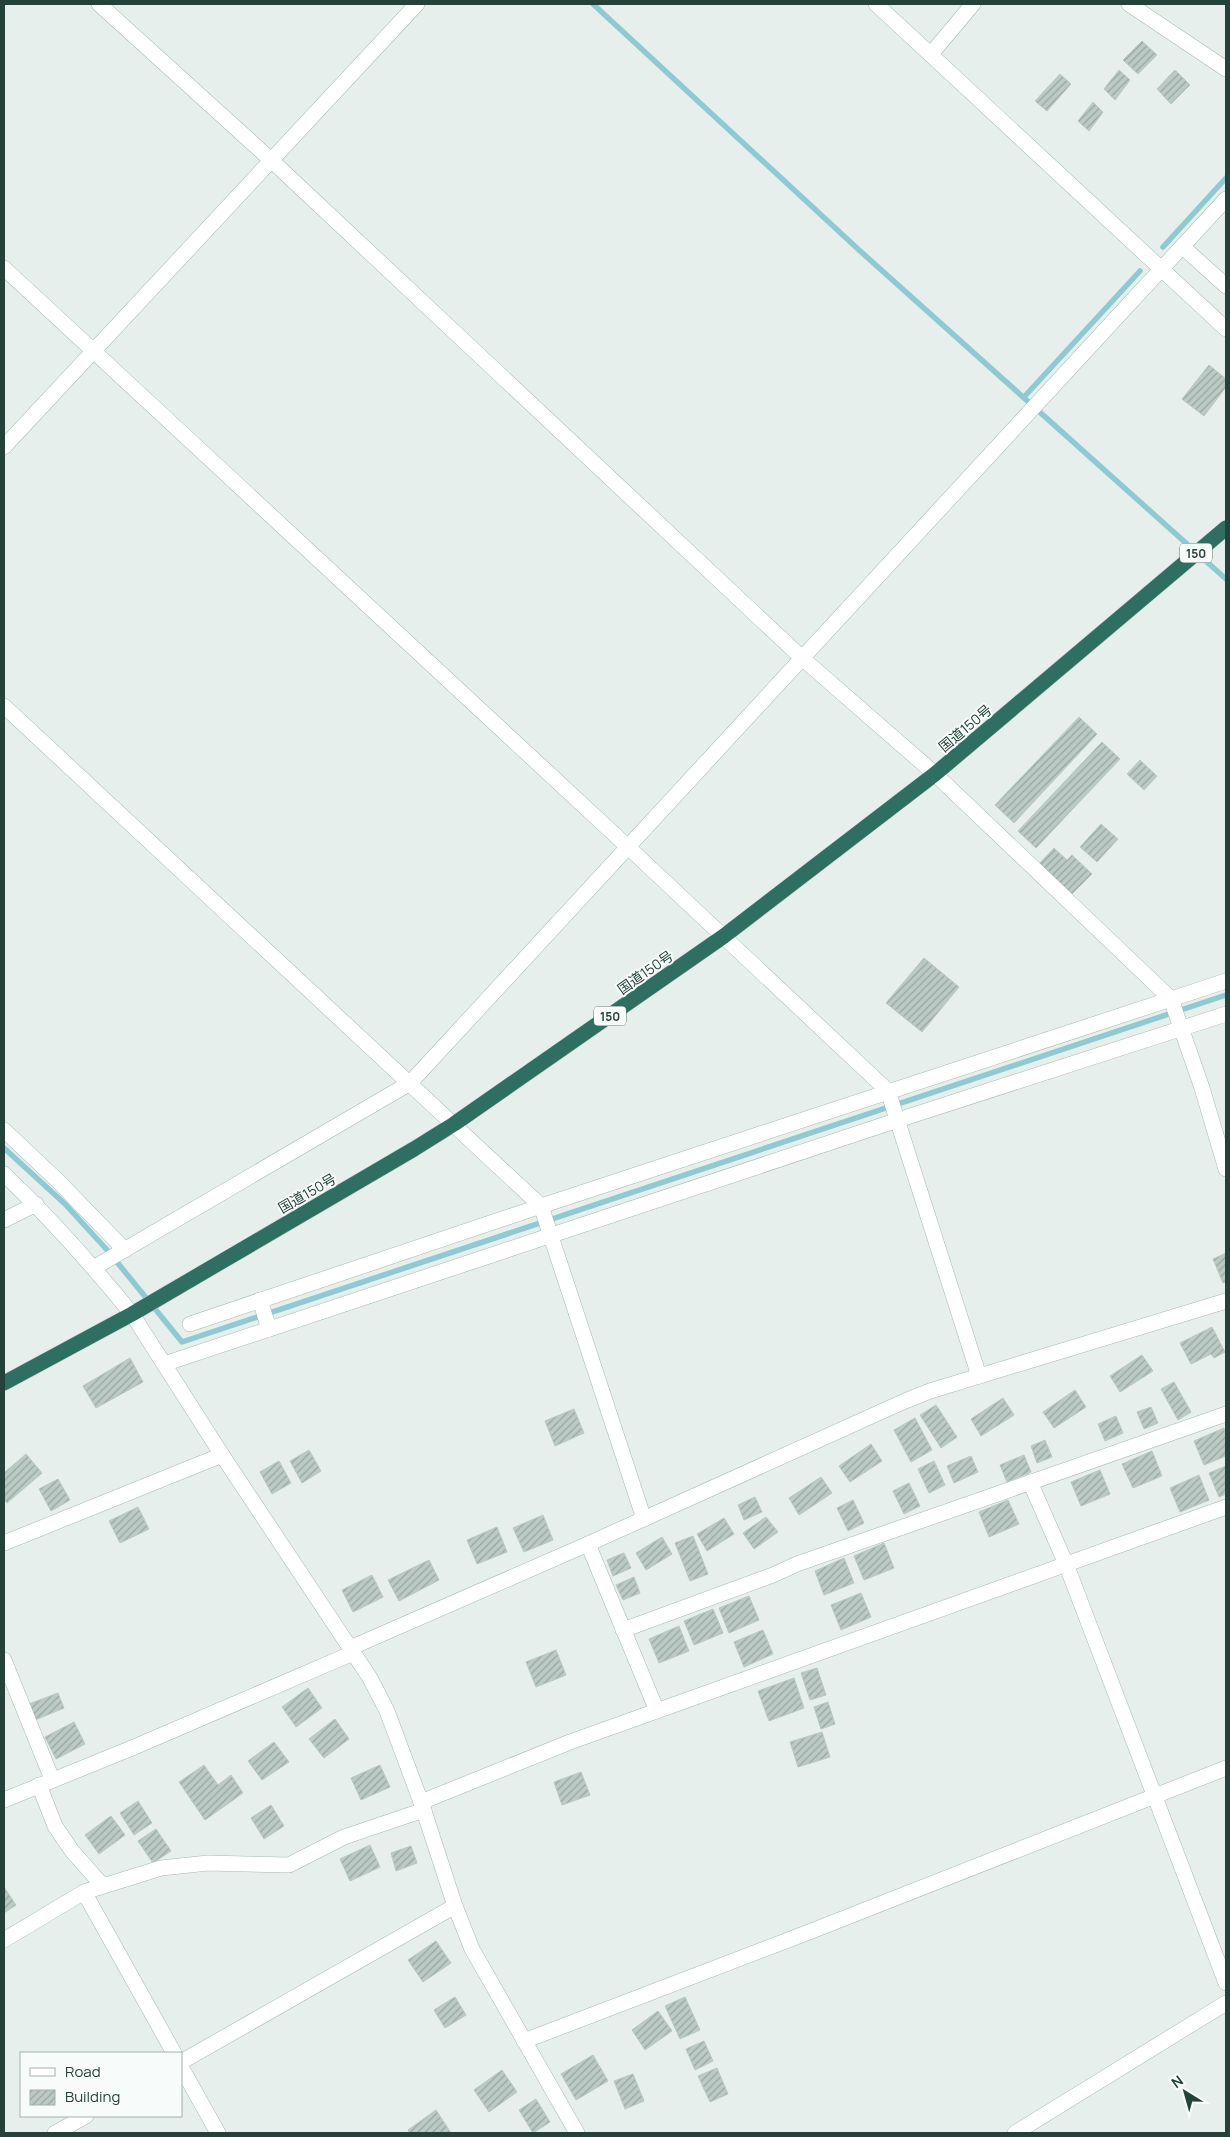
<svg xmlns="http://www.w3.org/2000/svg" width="1230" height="2137" font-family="Manrope,'Noto Sans JP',sans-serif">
<defs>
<pattern id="building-hatch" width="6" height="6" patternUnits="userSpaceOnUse" patternTransform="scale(1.25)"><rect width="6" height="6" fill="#bbcac4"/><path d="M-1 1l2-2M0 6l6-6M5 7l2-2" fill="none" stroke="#98a6a0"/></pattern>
</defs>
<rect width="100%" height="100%" fill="#e6efeb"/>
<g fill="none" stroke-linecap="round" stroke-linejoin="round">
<g stroke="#8ec9d4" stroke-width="5.5">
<polyline points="593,4 859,250 1226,579"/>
<polyline points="1163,247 1226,178"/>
<polyline points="1024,397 1140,271"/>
<polyline points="4,1148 65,1204 108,1251 182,1342 1226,995"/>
</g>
</g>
<g fill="url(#building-hatch)" stroke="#b8c9c2">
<polygon points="1142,41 1157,55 1138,74 1123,60"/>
<polygon points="1119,70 1130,80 1115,100 1104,89"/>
<polygon points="1175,70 1190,85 1171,104 1157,89"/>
<polygon points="1060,74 1071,84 1047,111 1035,101"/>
<polygon points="1093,102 1103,112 1089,131 1078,121"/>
<polygon points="1209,365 1226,379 1226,387 1204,416 1182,399"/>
<polygon points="1079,717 1097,734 1014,823 995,805"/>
<polygon points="1102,742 1120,759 1036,848 1018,831"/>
<polygon points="1140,760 1157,776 1144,790 1127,774"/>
<polygon points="1101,824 1118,839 1097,862 1080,847"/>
<polygon points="1054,848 1067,860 1072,855 1092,874 1071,895 1039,864"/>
<polygon points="924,958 959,987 922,1032 886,1003"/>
<polygon points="1226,1253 1226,1282 1223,1283 1213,1259"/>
<polygon points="1212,1327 1225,1352 1214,1358 1211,1354 1191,1364 1180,1343"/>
<polygon points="1142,1355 1153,1371 1120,1392 1110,1376"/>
<polygon points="130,1358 143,1382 96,1408 83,1386"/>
<polygon points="1174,1382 1191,1412 1178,1420 1161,1389"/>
<polygon points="1075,1390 1086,1407 1054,1428 1043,1412"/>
<polygon points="1003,1398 1014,1415 981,1436 971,1419"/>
<polygon points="936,1405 957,1437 941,1448 920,1415"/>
<polygon points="1151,1407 1158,1423 1144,1429 1137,1412"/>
<polygon points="574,1409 584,1433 555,1446 545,1421"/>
<polygon points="1116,1416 1123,1433 1105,1441 1098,1424"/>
<polygon points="915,1418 932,1450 911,1462 894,1430"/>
<polygon points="1224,1428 1226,1435 1226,1456 1204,1465 1194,1441"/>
<polygon points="1045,1440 1052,1457 1037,1463 1031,1446"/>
<polygon points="871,1444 882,1461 850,1482 839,1466"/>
<polygon points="309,1450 321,1471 302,1483 290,1461"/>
<polygon points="1152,1451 1162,1476 1133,1488 1122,1464"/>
<polygon points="26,1454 42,1473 7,1503 4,1499 4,1473"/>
<polygon points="1024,1455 1031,1472 1007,1482 1000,1465"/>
<polygon points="971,1456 978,1472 954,1483 947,1466"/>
<polygon points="279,1461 291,1483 272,1494 260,1472"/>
<polygon points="934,1461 945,1485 929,1493 918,1469"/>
<polygon points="1226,1466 1226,1494 1219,1497 1209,1473"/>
<polygon points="1100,1470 1110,1494 1081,1506 1071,1482"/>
<polygon points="1199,1475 1209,1500 1180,1512 1170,1488"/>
<polygon points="821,1477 832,1493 799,1515 789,1498"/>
<polygon points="58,1479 70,1500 51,1511 39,1489"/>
<polygon points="909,1483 920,1506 904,1514 893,1491"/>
<polygon points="755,1497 762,1512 744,1520 738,1505"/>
<polygon points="853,1500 864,1523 848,1531 837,1508"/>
<polygon points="1008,1500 1019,1524 989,1537 979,1512"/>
<polygon points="138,1507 149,1529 120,1543 109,1521"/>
<polygon points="543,1515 553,1540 524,1552 513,1528"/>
<polygon points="766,1517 778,1532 754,1549 743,1533"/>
<polygon points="724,1518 734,1534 707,1551 697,1534"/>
<polygon points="497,1527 507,1552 477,1564 467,1540"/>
<polygon points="693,1536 708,1574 690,1581 675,1543"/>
<polygon points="662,1537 672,1554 646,1570 636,1553"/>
<polygon points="884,1543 894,1568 864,1580 854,1556"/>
<polygon points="624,1553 631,1568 613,1576 607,1560"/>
<polygon points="844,1558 854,1583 824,1595 815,1571"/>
<polygon points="429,1560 439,1580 399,1601 388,1580"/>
<polygon points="372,1575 383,1597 353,1612 342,1590"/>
<polygon points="634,1577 640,1593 623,1600 616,1585"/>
<polygon points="861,1593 871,1617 841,1630 831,1605"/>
<polygon points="749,1596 759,1620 729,1633 719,1608"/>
<polygon points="713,1609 723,1633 694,1645 684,1621"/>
<polygon points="679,1626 689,1651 659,1663 649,1639"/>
<polygon points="763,1630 773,1654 744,1667 734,1642"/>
<polygon points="556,1650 566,1675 536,1687 526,1662"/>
<polygon points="817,1668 826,1695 810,1700 801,1673"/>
<polygon points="794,1678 804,1708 769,1721 758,1691"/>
<polygon points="308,1688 322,1708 296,1727 282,1707"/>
<polygon points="58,1693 64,1708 35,1720 29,1704"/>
<polygon points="828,1702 835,1724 821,1729 814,1707"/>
<polygon points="335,1719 349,1739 324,1758 309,1739"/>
<polygon points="74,1722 85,1744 56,1759 45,1737"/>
<polygon points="822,1732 830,1757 798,1767 790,1742"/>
<polygon points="274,1742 289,1762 262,1780 248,1761"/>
<polygon points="204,1765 218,1785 231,1775 243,1793 205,1820 179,1782"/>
<polygon points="380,1765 390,1787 361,1800 351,1778"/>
<polygon points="581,1772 590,1795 562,1805 554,1782"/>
<polygon points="138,1801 152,1823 134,1835 120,1813"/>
<polygon points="271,1805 284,1826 264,1839 251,1818"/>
<polygon points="111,1816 125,1835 99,1854 85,1835"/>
<polygon points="156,1829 171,1851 153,1863 138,1841"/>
<polygon points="370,1845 380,1867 350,1881 340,1859"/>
<polygon points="411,1846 417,1863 396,1871 391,1853"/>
<polygon points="4,1887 16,1905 4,1913"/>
<polygon points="436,1941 451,1963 423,1982 408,1960"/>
<polygon points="455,1997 466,2015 445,2028 434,2010"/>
<polygon points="685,1997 700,2030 680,2039 665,2006"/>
<polygon points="658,2011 672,2031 645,2050 632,2030"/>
<polygon points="704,2041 713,2061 695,2070 686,2049"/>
<polygon points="593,2055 608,2081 576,2100 561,2074"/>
<polygon points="717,2068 728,2094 710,2102 698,2076"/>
<polygon points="502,2070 517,2092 489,2112 474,2090"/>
<polygon points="633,2074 644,2101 625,2109 614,2081"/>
<polygon points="536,2099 550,2122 533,2133 519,2110"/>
<polygon points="436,2110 451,2133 410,2133 408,2130"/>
</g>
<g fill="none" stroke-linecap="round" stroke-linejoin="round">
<defs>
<g id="street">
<polyline points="99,4 271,160 802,658 935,774 1171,999 1202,1088 1226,1169"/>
<polyline points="1129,4 1226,69"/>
<polyline points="931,54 973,4"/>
<polyline points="1183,247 1226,286"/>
<polyline points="4,268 628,847 888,1091 979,1376"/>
<polyline points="4,447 417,4"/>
<polyline points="4,706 541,1206 644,1519"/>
<polyline points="4,1130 58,1181 125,1250"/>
<polyline points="4,1220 36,1204"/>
<polyline points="95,1267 410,1083 1226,199"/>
<polyline points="260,1300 269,1329"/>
<polyline points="132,1314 222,1455 370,1678 387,1711 421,1802 455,1906 472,1949 577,2133"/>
<polyline points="190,1324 541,1206 1226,981"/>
<polyline points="164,1364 898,1120 1226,1014"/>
<polyline points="1030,1482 1066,1564 1226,1983"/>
<polyline points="4,1543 222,1455"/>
<polyline points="588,1544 657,1711"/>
<polyline points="623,1630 773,1575 797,1564 1226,1414"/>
<polyline points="350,1648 588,1544 905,1401 930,1391 1226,1301"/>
<polyline points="4,1660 52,1779"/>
<polyline points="39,1785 55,1826 72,1851 103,1886"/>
<polyline points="4,1800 132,1748 353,1653"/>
<polyline points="421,1802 570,1742 1226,1507"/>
<polyline points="84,1892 174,2053"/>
<polyline points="4,1940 84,1892 161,1868 208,1863 289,1865 344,1837 424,1810"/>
<polyline points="524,2041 809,1932 1226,1768"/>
<polyline points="181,2062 455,1906"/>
<polyline points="181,2067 218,2133"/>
<polyline points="55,2133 86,2116"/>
<polyline points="1015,2133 1226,2003"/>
</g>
<g id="secondary">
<polyline points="876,4 1226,329"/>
<path d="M4 1174C50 1218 92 1265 132 1314"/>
</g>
<polyline id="highway" points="4,1383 132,1314 414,1149 454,1124 724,936 935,774 1226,528"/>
</defs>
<use href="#street" stroke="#a8b8b2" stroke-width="16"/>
<use href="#secondary" stroke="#a4bbb3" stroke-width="16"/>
<use href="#highway" stroke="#c2cac8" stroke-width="16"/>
<use href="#street" stroke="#fff" stroke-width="15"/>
<use href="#secondary" stroke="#fff" stroke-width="15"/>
<use href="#highway" stroke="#2f6f62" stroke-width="15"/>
</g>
<g text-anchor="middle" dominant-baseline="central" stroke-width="4" stroke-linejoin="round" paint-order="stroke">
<g fill="#f7fbf9" stroke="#637a73" stroke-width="1">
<rect x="1180" y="543.5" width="32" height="19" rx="4"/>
<rect x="594" y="1006.5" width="32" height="19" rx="4"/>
</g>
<g font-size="12" font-weight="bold" fill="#24423a">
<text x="1196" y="553">150</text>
<text x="610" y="1016">150</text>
</g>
<g font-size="14" fill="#24423a" stroke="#f7fbf9">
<text transform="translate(965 728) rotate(-40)">国道150号</text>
<text transform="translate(645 972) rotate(-35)">国道150号</text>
<text transform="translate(307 1193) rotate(-30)">国道150号</text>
</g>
</g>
<rect width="1230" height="2137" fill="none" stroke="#24423a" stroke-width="10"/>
<rect x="20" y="2052" width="162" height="65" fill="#f7fbf9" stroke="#a3b1ad"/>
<rect x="30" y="2068" width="25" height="8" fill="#ffffff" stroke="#a3b1ad"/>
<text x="65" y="2077" font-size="15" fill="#24423a">Road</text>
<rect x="30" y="2090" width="25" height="15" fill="url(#building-hatch)" stroke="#a3b1ad"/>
<text x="65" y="2102" font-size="15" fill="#24423a">Building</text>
<g transform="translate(1185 2092) rotate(323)" stroke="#f7fbf9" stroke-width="4" paint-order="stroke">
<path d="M0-4L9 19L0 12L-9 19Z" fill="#24423a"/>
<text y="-8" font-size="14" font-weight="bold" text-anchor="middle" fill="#24423a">N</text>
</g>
</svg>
